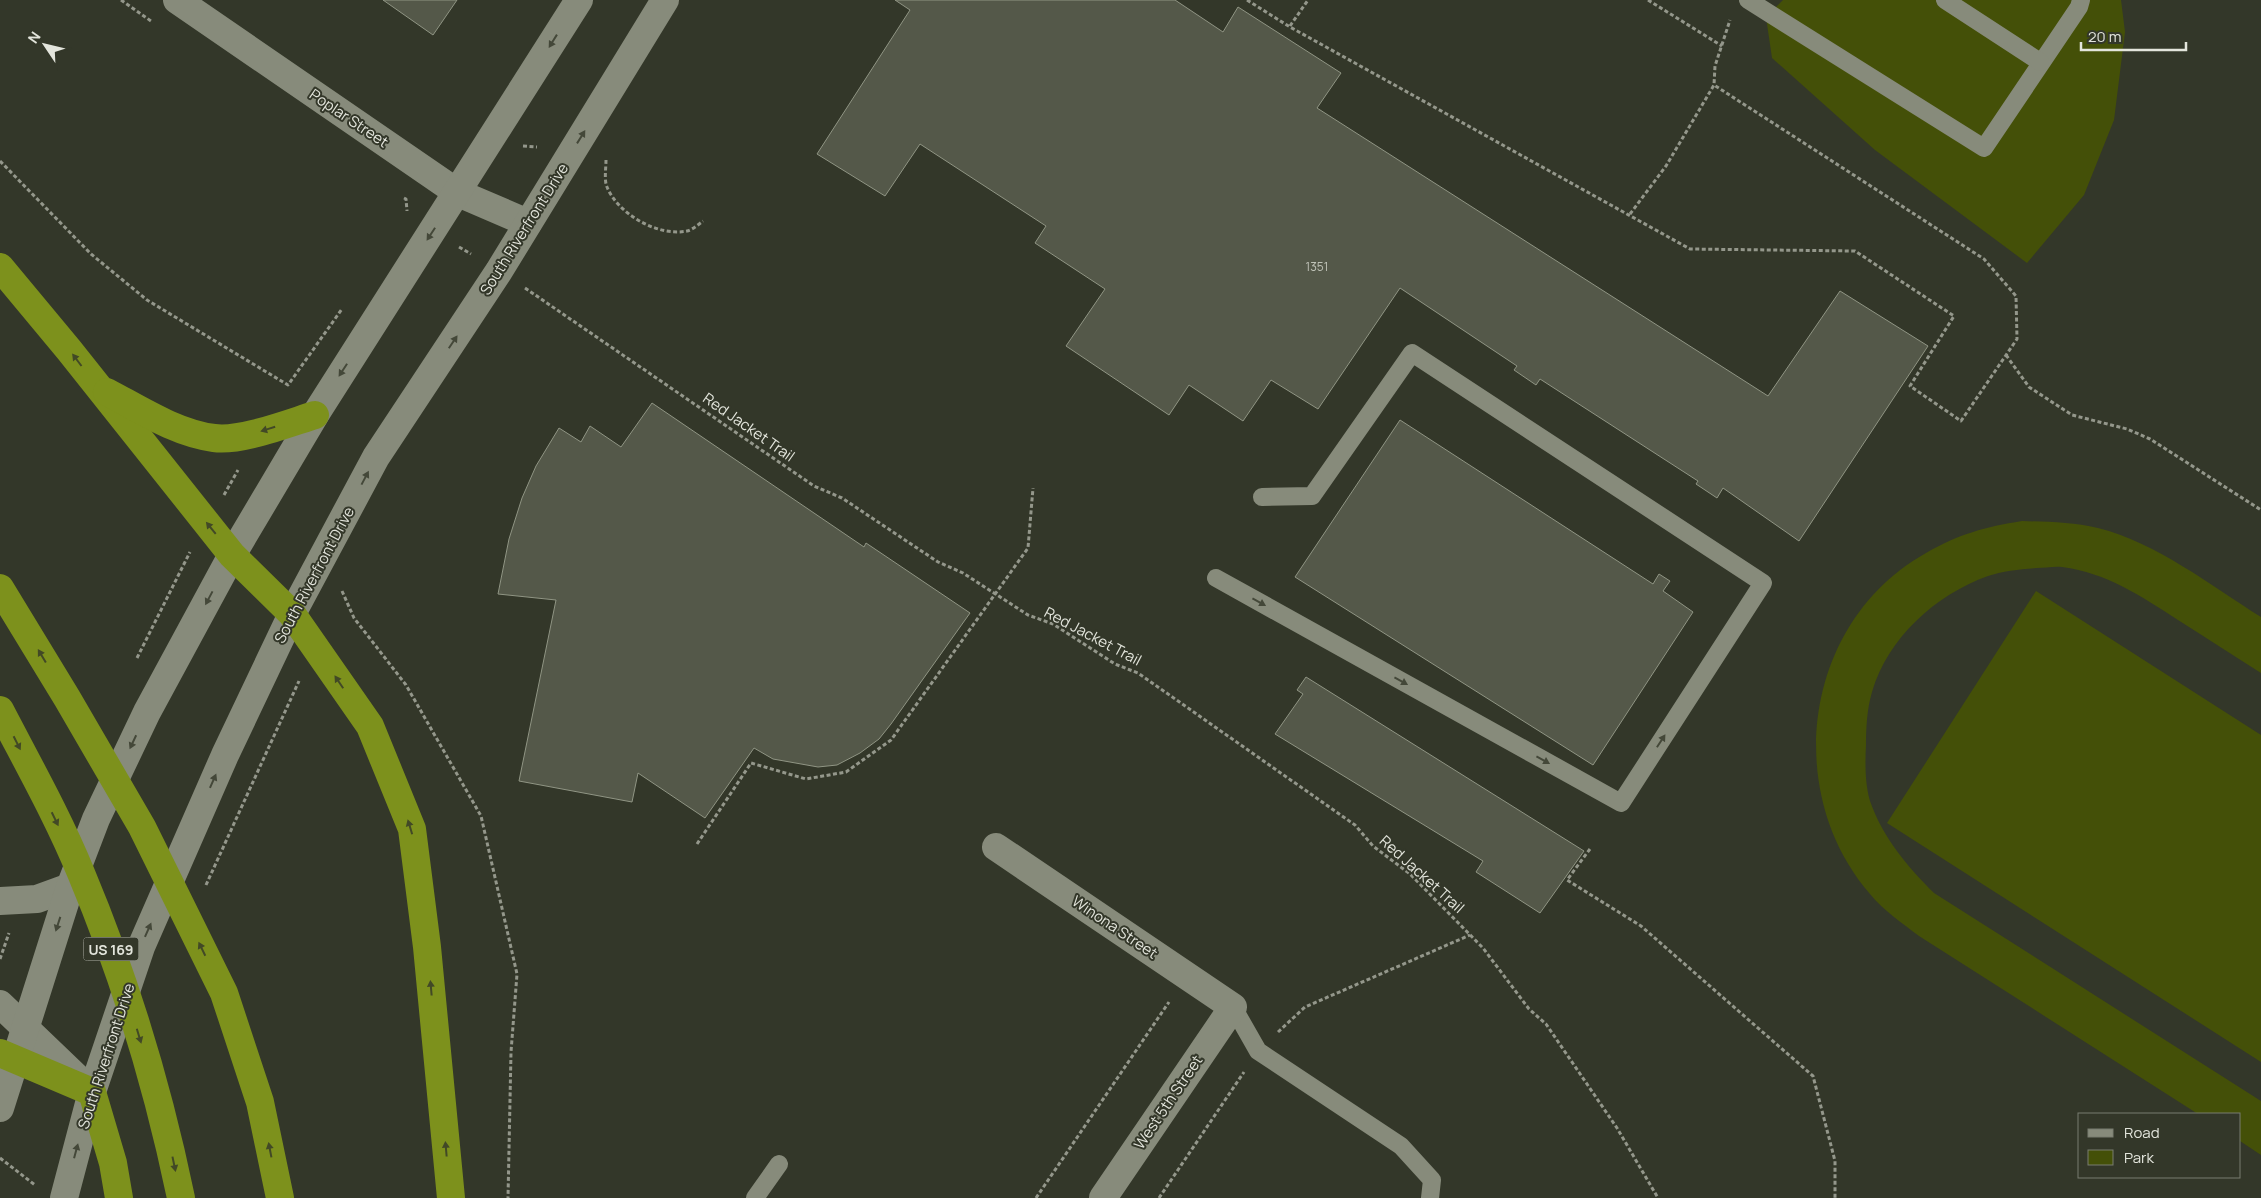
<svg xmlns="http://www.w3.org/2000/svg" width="2261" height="1198" font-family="Manrope,sans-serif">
<rect width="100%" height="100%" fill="#333729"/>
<g fill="#445008">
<polygon points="1783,0 2121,0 2125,32 2114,120 2084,195 2027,263 1875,150 1772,58 1766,17"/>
<path d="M2022 521C2048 522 2073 522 2098 528 2157 543 2210 585 2261 617V673C2233 655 2206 638 2178 620 2141 596 2107 573 2062 567 2054 566 2045 568 2036 568 2021 569 2002 571 1988 576 1935 595 1888 638 1872 692 1867 709 1866 728 1866 745 1865 763 1865 784 1870 801 1883 838 1907 866 1934 893L2261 1101V1155L2240 1141V1114H2198L1919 936C1902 923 1884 911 1870 894 1781 791 1804 621 1926 553 1959 534 1985 527 2022 521Z"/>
<polygon points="2036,591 2261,735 2261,1062 1887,823"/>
</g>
<g fill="#545849" stroke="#909584">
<polygon points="383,0 457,0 433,35"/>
<polygon points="895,0 1175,0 1223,32 1238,7 1341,73 1317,108 1768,396 1840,291 1928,346 1799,541 1723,488 1717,498 1696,484 1698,481 1540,379 1536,385 1514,370 1517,366 1400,288 1318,409 1271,380 1243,421 1189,385 1169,415 1066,346 1105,289 1035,243 1046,226 920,144 885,196 817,154 910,10"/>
<polygon points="652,403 864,547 866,543 970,613 891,724 879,739 860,753 837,765 818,767 773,759 754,748 705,818 638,773 632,802 519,781 556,600 498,594 509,539 522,498 536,466 559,428 581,442 590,426 621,447"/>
<polygon points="1400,420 1653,584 1659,574 1670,581 1663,591 1693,612 1593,765 1295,577"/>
<polygon points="1306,677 1584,851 1540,913 1476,872 1483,861 1275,734 1303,694 1297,690"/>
</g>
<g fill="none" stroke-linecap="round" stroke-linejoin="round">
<g stroke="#94978b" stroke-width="3" stroke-dasharray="4 2.5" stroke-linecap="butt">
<polyline points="121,0 151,21"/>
<polyline points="1247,0 1290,27 1690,249 1855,251 1954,316 1910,386 1961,421 2017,339 2016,296 1984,259 1714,85"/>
<polyline points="1648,0 1722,46"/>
<polyline points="1290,26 1308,0"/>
<polyline points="523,146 537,147"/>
<path d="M606 160C606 168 604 180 607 187 618 214 658 237 687 231 692 230 699 224 703 221"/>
<polyline points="0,161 91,254 147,300 288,385 342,309"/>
<polyline points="404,198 406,199 407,211"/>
<polyline points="1630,214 1666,166 1714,85 1715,66 1730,20"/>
<polyline points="459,247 471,254"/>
<polyline points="525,288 814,486 842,498 938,562 963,573 1028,615 1053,624 1115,664 1138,673 1355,825 1373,846 1410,874 1483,948 1529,1009 1546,1024 1617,1128 1658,1198"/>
<polyline points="2006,355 2029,387 2072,415 2127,429 2150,439 2261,510"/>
<polyline points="224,495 238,470"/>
<polyline points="342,591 354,618 406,685 481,816 517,974 511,1052 508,1198"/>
<polyline points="137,658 190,552"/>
<polyline points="697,844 751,763 806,779 846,772 891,740 1028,548 1033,488"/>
<polyline points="1590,849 1567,880 1641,926 1813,1076 1835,1161 1835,1198"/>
<polyline points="206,885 299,681"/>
<polyline points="0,959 9,933"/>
<polyline points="1278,1032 1305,1007 1470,935"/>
<polyline points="0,1158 35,1185"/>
<polyline points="1036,1198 1169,1002"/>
<polyline points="1159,1198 1244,1072"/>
</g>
<g stroke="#878b7b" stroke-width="18">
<polyline points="1748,0 1984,148 2079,7 2081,0"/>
<polyline points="1945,0 2040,62"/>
<polyline points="1216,578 1621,803 1763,583 1412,353 1312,496 1262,497"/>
<polyline points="1233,1007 1258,1051 1401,1146 1432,1180 1430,1198"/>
<polyline points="755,1198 779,1164"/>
</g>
<g stroke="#878b7b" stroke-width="28">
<polyline points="996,847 1233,1007 1103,1198"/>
<polyline points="0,1004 91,1091"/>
</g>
<polyline stroke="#878b7b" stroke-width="28" points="177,0 458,193 528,223"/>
<g stroke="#878b7b" stroke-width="28">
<polyline points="0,901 37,899 70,887"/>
<polyline points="0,1108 70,887 96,819 147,712 232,555 315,415 579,0"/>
<polyline points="64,1198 92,1092 141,947 225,755 292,614 376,457 499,271 665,0"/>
</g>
<g stroke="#7d911c" stroke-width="28">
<polyline points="0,267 69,350 232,555 292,614 370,726 412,829 427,947 451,1198"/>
<path d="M107 392C141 410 176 433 214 438 240 442 289 423 315 415"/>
<polyline points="0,588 67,698 142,827 224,993 260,1102 280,1198"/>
<path d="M0 710C28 764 58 817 81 873 125 978 158 1087 181 1198"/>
<polyline points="0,1053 92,1092 113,1163 119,1198"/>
</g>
</g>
<defs><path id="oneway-solid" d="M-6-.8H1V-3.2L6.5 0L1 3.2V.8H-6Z" transform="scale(1.25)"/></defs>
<g fill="#444839">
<use href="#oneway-solid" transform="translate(553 41) rotate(122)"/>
<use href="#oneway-solid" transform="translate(581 137) rotate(-58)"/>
<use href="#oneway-solid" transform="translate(431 234) rotate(123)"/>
<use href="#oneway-solid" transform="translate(453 342) rotate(-56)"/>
<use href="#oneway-solid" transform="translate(343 370) rotate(123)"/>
<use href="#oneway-solid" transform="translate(365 478) rotate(-62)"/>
<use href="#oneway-solid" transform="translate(209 598) rotate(118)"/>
<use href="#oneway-solid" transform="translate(1259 602) rotate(29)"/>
<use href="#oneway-solid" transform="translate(1401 681) rotate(29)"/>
<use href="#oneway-solid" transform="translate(1661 741) rotate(-57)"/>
<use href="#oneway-solid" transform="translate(133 742) rotate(115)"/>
<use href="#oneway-solid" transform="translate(1543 760) rotate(29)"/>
<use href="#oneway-solid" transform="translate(213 781) rotate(-66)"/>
<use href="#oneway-solid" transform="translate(58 924) rotate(108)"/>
<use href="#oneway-solid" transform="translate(148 930) rotate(-66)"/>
<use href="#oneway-solid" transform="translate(76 1151) rotate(-75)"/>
</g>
<g fill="#424926">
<use href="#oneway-solid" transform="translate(77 360) rotate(-127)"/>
<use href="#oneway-solid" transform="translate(268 429) rotate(163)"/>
<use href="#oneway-solid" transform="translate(211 528) rotate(-129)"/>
<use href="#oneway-solid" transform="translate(42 656) rotate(-121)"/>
<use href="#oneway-solid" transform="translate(339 682) rotate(-124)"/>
<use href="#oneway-solid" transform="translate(17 743) rotate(63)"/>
<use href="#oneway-solid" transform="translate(55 819) rotate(64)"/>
<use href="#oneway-solid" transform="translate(410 827) rotate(-107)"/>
<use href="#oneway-solid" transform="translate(202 949) rotate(-116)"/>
<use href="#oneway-solid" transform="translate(431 988) rotate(-95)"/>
<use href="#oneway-solid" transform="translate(139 1036) rotate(73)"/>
<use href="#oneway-solid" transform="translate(446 1149) rotate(-95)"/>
<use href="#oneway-solid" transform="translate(270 1150) rotate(-101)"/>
<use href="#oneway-solid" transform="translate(174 1164) rotate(78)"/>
</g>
<g text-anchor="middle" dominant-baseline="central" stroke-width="4" stroke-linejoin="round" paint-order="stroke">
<g font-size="12" fill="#bfc2b7">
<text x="1317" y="266">1351</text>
</g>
<rect fill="#333729" stroke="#aeb1a6" stroke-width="1" x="83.5" y="937.5" width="55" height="23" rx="4"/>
<g font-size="14" font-weight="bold" fill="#e3e5dc">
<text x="111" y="949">US 169</text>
</g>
<g font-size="15" fill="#e3e5dc" stroke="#333729">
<text transform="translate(349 118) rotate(34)">Poplar Street</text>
<text transform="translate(524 229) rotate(-58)">South Riverfront Drive</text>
<text transform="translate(749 427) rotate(35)">Red Jacket Trail</text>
<text transform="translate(314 575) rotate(-62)">South Riverfront Drive</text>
<text transform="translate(1093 636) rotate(28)">Red Jacket Trail</text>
<text transform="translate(1422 874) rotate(42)">Red Jacket Trail</text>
<text transform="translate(1115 927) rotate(34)">Winona Street</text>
<text transform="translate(106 1056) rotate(-72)">South Riverfront Drive</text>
<text transform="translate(1168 1102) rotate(-56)">West 5th Street</text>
</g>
</g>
<rect x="2078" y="1113" width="162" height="65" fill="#333729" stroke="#797d71"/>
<rect x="2088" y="1129" width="25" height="8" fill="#878b7b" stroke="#797d71"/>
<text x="2124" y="1138" font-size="15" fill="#e3e5dc">Road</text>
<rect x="2088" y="1150" width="25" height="15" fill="#445008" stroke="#797d71"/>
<text x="2124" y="1163" font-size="15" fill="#e3e5dc">Park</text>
<g transform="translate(45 45) rotate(305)" stroke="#333729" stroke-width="4" paint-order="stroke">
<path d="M0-4L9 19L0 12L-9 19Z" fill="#e3e5dc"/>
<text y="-8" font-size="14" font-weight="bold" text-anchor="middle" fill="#e3e5dc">N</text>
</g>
<path d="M2081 42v8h105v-8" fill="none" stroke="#e3e5dc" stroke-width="2.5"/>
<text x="2088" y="42" font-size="15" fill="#e3e5dc" stroke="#333729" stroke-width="4" paint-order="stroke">20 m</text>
</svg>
